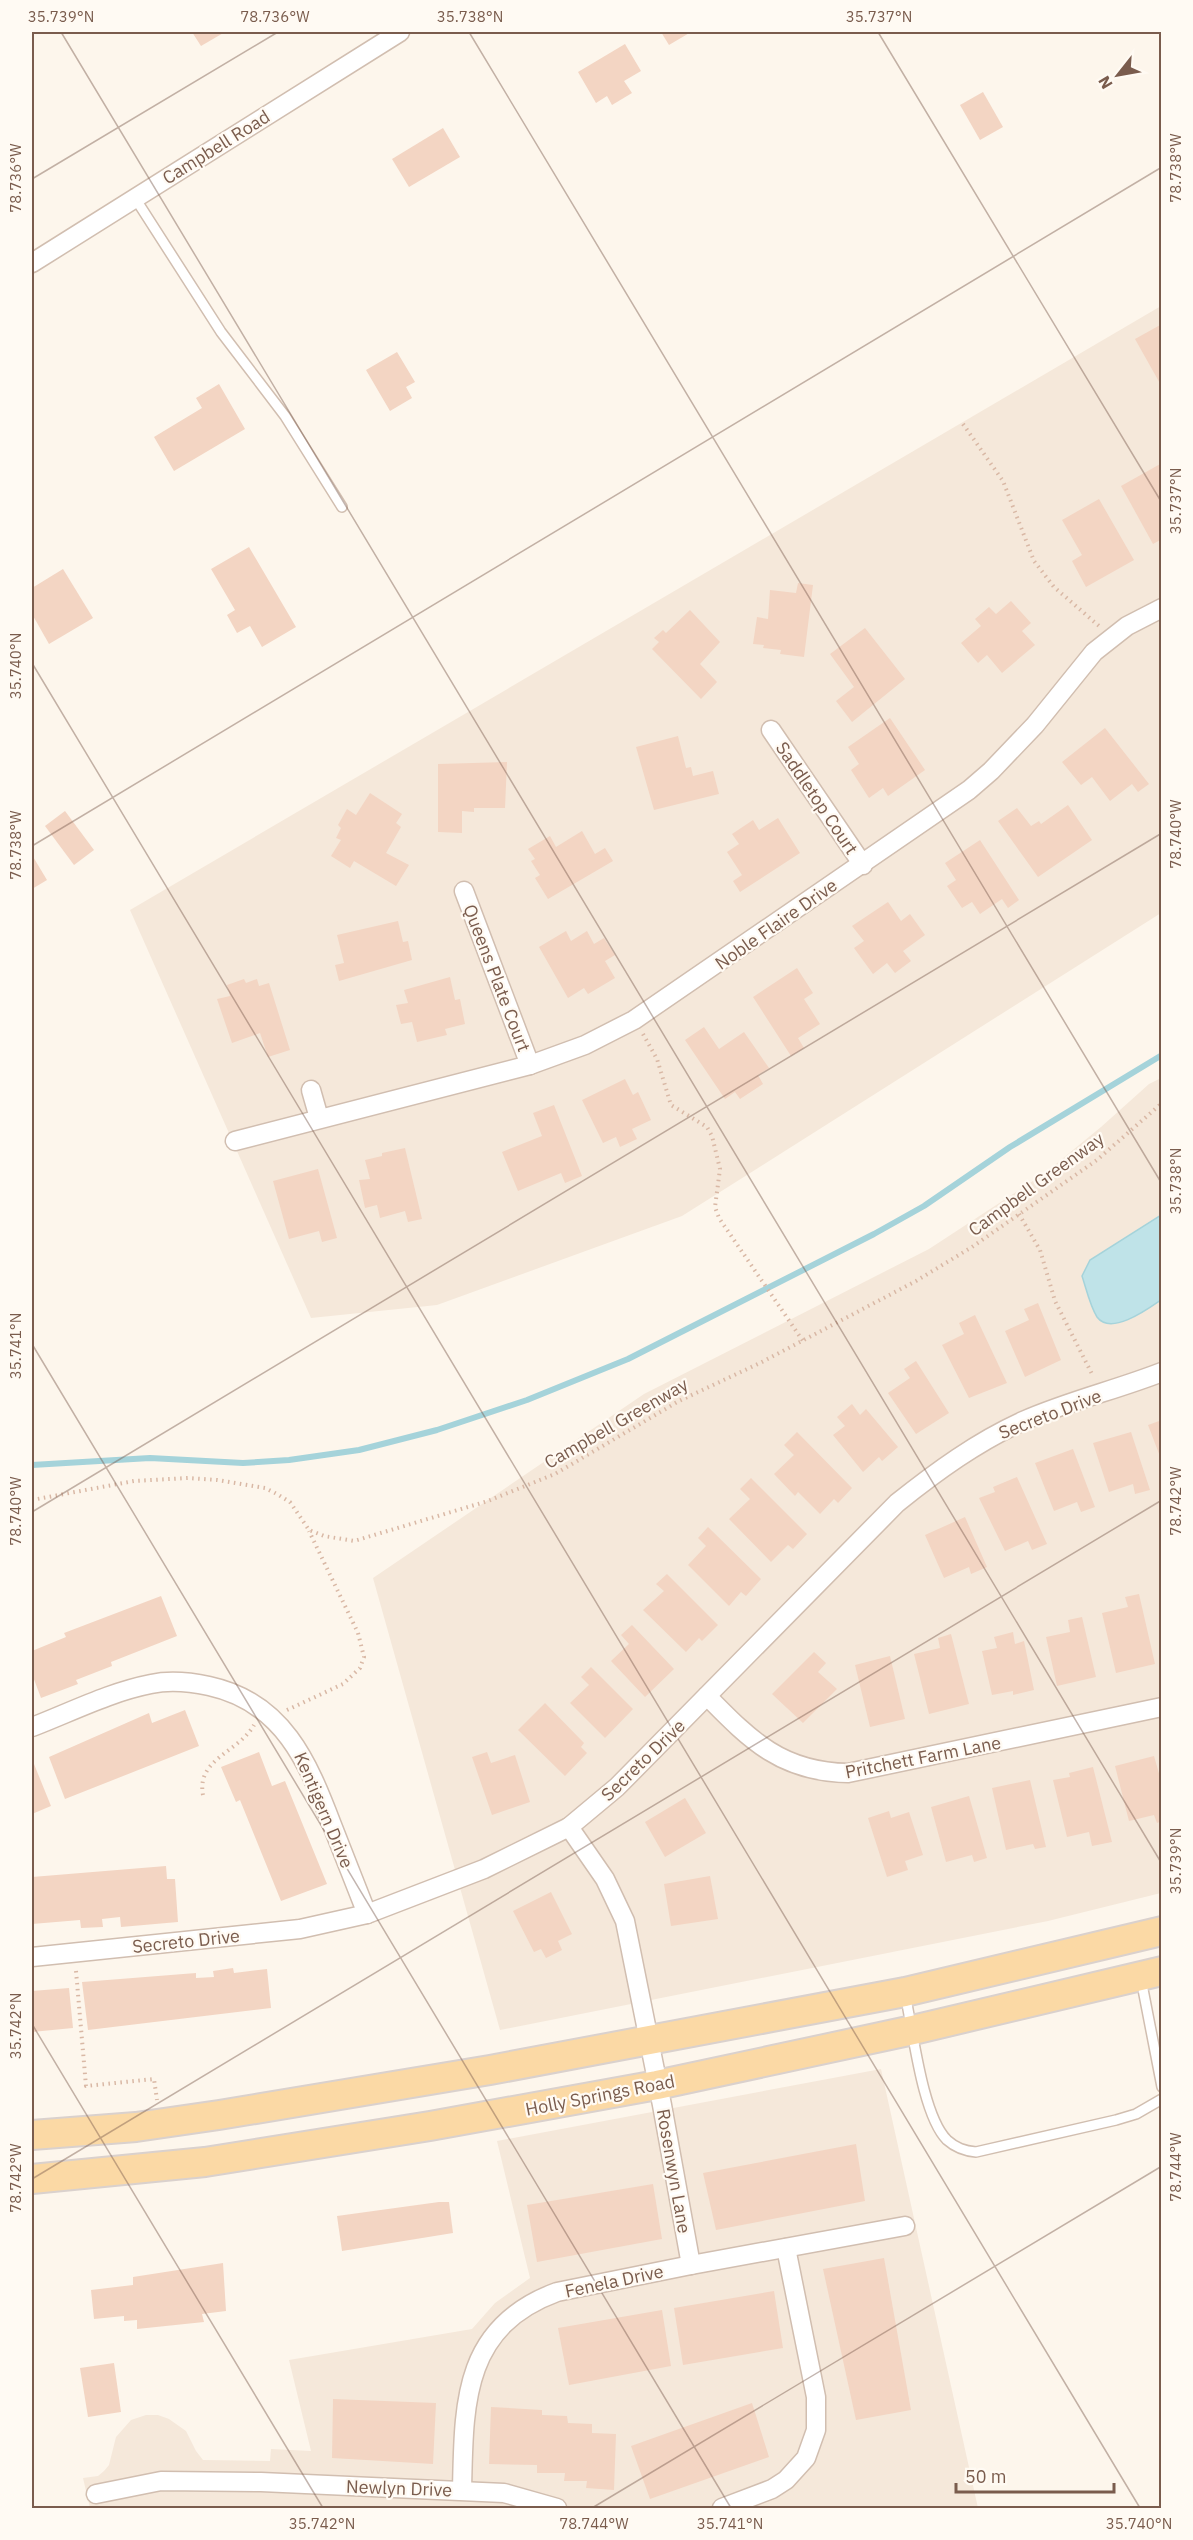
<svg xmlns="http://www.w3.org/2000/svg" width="1193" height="2540" font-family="'IBM Plex Sans',sans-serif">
<rect width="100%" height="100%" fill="#fdf6ec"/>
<g fill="#f5e8da">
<polygon points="1161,306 1161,913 682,1216 437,1305 311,1318 130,910"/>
<polygon points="1161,1078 1161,1893 1048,1921 500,2030 373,1578 644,1394 929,1249 1045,1173 1101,1127 1149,1084"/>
<polygon points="881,2069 978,2508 90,2508 83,2478 98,2476 104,2471 109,2465 116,2437 131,2420 146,2415 158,2415 169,2419 186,2431 196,2451 203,2460 270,2461 271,2449 311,2451 289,2360 472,2329 495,2303 530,2278 497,2141"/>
</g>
<path fill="#bfe3e8" stroke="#a5d3da" stroke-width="1.5" d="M1161 1215V1300C1148 1309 1111 1336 1097 1317 1090 1306 1086 1288 1082 1276L1090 1260Z"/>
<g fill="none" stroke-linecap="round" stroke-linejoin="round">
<polyline stroke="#a5d3da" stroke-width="6" points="32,1465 150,1458 243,1463 289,1460 359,1450 437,1430 527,1400 628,1359 874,1234 924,1206 1010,1147 1162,1055"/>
</g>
<g fill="#f3d5c3">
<polygon points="192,32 225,32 201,46"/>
<polygon points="661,32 691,32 669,45"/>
<polygon points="625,44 641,71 624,81 632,93 612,105 607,96 596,103 578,72"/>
<polygon points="983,92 1003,127 980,140 960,105"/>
<polygon points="443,128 460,157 409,187 392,159"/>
<polygon points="1162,324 1162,387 1135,339"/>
<polygon points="397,352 415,382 406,387 412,398 390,411 366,370"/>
<polygon points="219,384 245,429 174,471 154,437 202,408 196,398"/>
<polygon points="1162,463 1162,539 1153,544 1121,486"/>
<polygon points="1099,499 1134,560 1086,587 1072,561 1082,555 1062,520"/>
<polygon points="249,547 296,627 262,647 250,626 237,633 227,615 235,610 211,569"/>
<polygon points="63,569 93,618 49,644 32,614 32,588"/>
<polygon points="798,583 813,585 804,657 780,654 781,650 763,648 764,645 753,644 757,617 768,619 770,590 796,593"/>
<polygon points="1011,601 1031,623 1022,631 1035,645 1002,673 987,655 978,663 961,643 981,626 975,619 989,607 996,614"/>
<polygon points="690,610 720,642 700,664 717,682 701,699 652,649 659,642 654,638 663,630 666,633"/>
<polygon points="865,628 905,679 852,722 836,701 854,687 830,654"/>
<polygon points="890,718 925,770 888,796 883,788 869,798 851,770 859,764 848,747"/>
<polygon points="1105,728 1149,784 1138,792 1132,784 1110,801 1092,777 1081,785 1062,762"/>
<polygon points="678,736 686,768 691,767 693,776 713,771 719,794 654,810 636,747"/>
<polygon points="507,762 505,808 474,808 474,812 462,811 462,833 438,832 438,764"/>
<polygon points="370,793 402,814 396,823 401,827 386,853 409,865 396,886 354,861 350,868 331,856 341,840 336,838 341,828 338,825 347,809 356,815"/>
<polygon points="1068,805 1092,840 1038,877 998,821 1017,808 1031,826 1039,821 1041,824"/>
<polygon points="65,811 94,850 74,865 45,826"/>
<polygon points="778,818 800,853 740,892 733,881 742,875 727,852 739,844 732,834 753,820 759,830"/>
<polygon points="582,831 595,854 605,848 613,861 548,899 535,878 540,875 531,861 535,859 528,849 550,836 556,847"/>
<polygon points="980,840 1019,900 1008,908 1002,899 980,914 972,902 962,908 947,886 956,880 945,863"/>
<polygon points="32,855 47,880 32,889"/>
<polygon points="888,902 901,921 910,914 925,935 903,951 911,961 895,973 887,963 873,974 854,948 864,941 852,926"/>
<polygon points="398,921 403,942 408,941 412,960 339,981 335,965 344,963 337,935"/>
<polygon points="566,931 571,941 587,931 594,944 604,938 615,955 605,961 615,978 588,994 584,988 568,998 539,947"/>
<polygon points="797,968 813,993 804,999 820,1024 798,1038 804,1048 791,1056 753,997"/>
<polygon points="450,977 455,1000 460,999 465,1024 445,1029 447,1035 417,1042 412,1022 401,1024 396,1005 408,1003 404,990"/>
<polygon points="244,979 246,983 257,979 259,986 269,983 290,1050 268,1057 260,1033 232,1043 217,999 230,996 227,985"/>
<polygon points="704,1027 719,1049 744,1032 769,1068 758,1075 763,1084 740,1099 735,1092 725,1099 685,1040"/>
<polygon points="625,1079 633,1095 638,1092 651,1120 632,1129 637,1139 620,1147 616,1137 603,1143 582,1100"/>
<polygon points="554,1105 582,1176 565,1183 561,1173 518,1191 502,1152 542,1136 533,1113"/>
<polygon points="405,1148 422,1219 408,1222 405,1211 380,1218 377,1205 365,1208 359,1180 370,1179 365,1160 382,1156 382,1153"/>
<polygon points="318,1169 337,1238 322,1242 319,1231 289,1239 273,1181"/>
<polygon points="1038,1303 1061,1360 1025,1377 1005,1331 1029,1320 1024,1309"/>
<polygon points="975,1315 1007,1383 969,1398 942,1345 964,1334 959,1323"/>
<polygon points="916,1361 949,1413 916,1434 888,1393 910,1378 904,1369"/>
<polygon points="852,1404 860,1415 866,1409 898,1447 882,1461 879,1457 863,1472 833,1435 845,1426 837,1417"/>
<polygon points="1162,1420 1162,1459 1161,1459 1148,1425"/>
<polygon points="797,1432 852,1488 838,1503 834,1499 820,1514 798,1492 795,1496 774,1474 794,1455 784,1445"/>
<polygon points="1131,1432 1150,1490 1135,1494 1133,1484 1109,1492 1093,1443"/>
<polygon points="1073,1449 1095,1507 1081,1512 1077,1502 1054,1511 1035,1463"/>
<polygon points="1017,1477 1047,1544 1032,1550 1028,1541 1005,1551 979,1498 995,1492 993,1487"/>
<polygon points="751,1478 807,1534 793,1549 788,1545 771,1562 729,1519 750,1499 740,1489"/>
<polygon points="965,1517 987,1567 971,1574 969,1567 944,1578 925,1535"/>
<polygon points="708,1527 761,1579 746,1596 741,1592 729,1606 688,1565 706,1546 698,1538"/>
<polygon points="667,1574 718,1625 702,1641 699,1638 686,1652 643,1610 664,1591 656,1584"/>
<polygon points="1139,1594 1155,1664 1116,1673 1102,1613 1128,1607 1125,1597"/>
<polygon points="161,1596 177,1636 111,1662 112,1666 76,1680 78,1684 41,1698 32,1674 32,1651 66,1637 64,1633"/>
<polygon points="1082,1617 1096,1677 1057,1686 1046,1637 1070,1632 1068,1620"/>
<polygon points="632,1625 674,1669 645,1697 611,1661 629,1644 621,1635"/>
<polygon points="1013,1632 1015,1644 1024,1641 1034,1690 1013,1695 1013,1691 992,1695 982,1651 997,1648 994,1637"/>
<polygon points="951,1634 969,1704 929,1714 914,1654 940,1648 938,1638"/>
<polygon points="814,1652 826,1663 818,1672 837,1689 803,1723 772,1694"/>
<polygon points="890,1656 905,1719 870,1727 855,1665"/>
<polygon points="591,1667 633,1709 605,1738 570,1703 589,1685 581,1677"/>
<polygon points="545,1703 584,1743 581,1747 587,1753 565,1776 518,1730"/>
<polygon points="185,1710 199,1746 65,1799 49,1757 149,1713 152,1723"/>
<polygon points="259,1752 272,1786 285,1781 327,1884 281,1901 240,1800 236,1802 221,1767"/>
<polygon points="487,1752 491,1763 515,1755 530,1802 492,1815 472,1757"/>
<polygon points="1154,1756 1162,1784 1162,1821 1157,1823 1154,1815 1129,1821 1115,1766"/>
<polygon points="34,1764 51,1806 32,1814 32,1765"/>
<polygon points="1093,1767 1112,1842 1092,1846 1089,1832 1067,1837 1053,1780 1070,1777 1069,1773"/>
<polygon points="1030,1780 1046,1847 1035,1849 1033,1844 1006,1850 992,1788"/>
<polygon points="969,1796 987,1858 974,1862 972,1855 946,1862 931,1807"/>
<polygon points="685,1798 706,1833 665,1857 645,1822"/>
<polygon points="889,1811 891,1818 909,1812 923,1855 905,1861 908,1870 887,1877 868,1818"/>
<polygon points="166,1866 167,1879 175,1879 178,1922 121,1927 120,1917 102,1919 103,1927 81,1928 80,1920 32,1924 32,1877"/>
<polygon points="710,1876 718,1919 671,1926 664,1884"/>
<polygon points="551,1892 572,1934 558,1941 562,1950 546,1958 541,1949 534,1952 513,1911"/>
<polygon points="233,1968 234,1973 267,1969 271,2008 88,2030 82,1982 196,1973 196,1978 214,1977 213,1971"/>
<polygon points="69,1988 73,2028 32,2032 32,1991"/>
<polygon points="856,2144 865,2201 716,2230 703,2173"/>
<polygon points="653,2184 662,2239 537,2262 527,2205"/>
<polygon points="439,2202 449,2202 453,2233 342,2251 337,2216"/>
<polygon points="884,2258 911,2410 856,2420 823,2269"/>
<polygon points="223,2263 226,2311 202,2314 204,2322 137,2329 137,2320 124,2321 124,2316 94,2319 91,2290 133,2285 133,2277"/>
<polygon points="774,2291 783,2348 683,2365 674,2308"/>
<polygon points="662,2310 671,2366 569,2385 558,2328"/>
<polygon points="114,2363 121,2412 88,2417 80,2368"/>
<polygon points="333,2399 436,2403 433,2464 332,2458"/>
<polygon points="752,2403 769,2457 650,2499 631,2446"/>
<polygon points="491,2407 542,2410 542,2415 567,2416 568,2423 592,2424 592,2433 616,2434 614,2490 586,2488 587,2481 564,2481 565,2473 537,2473 537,2465 489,2464"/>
</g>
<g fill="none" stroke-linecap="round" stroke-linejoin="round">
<defs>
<g id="service">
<polyline points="135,198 221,332 285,416 342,507"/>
<polyline points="1141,1979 1162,2087"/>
<path d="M905 1994C913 2030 922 2115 947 2140 956 2148 964 2151 976 2152L1116 2120 1136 2114 1162 2099"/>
</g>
<g id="minor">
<polyline points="32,263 400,32"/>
<polyline points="771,730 863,865"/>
<polyline points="464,891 530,1065"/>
<polyline points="311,1090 319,1118"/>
<polyline points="235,1141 530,1065 585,1045 634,1020 969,790 991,771 1035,725 1094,652 1127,626 1162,608"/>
<path d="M707 1696C751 1741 782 1772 848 1773L1162 1707"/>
<path d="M32 1727C71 1712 110 1692 151 1684 170 1680 190 1682 209 1686 283 1702 308 1762 332 1825 344 1855 355 1884 367 1914"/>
<polyline points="569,1827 605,1879 625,1921 662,2105 691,2265"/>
<path d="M32 1957 300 1929 367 1914 484 1869 569 1827 617 1787 897 1503C937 1471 977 1442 1023 1421 1068 1401 1116 1390 1162 1372"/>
<path d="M462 2490C464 2404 462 2327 557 2292L691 2265 905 2226"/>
<polyline points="96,2494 161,2481 261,2482 504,2493 557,2508"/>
<polyline points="722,2508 772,2489 786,2480 806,2458 816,2430 816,2397 786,2248"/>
</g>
<g id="primary">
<polyline points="32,2135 136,2127 219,2115 490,2070 905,1992 1162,1931"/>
<polyline points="32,2179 205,2162 430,2126 657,2085 913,2030 1162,1971"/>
</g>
</defs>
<use href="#service" stroke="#d1beb0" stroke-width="12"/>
<use href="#minor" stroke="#d1beb0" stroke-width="21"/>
<use href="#primary" stroke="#dad1cd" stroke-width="32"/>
<g stroke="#d9b8a5" stroke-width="4" stroke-dasharray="1.5 4.5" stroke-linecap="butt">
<polyline points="963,424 1003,481 1034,561 1054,587 1099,626"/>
<polyline points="643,1034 657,1059 671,1105 707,1127 712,1136 720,1169 715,1207 719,1218 803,1341"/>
<polyline points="1019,1214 1040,1250 1055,1301 1093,1376"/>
<polyline points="32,1500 134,1481 188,1478 217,1480 265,1488 277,1494 290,1502 309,1530 324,1536 354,1541 488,1501 555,1474 679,1401 760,1363 916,1281 972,1247 1097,1160 1162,1103"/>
<polyline points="287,1710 343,1684 360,1668 364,1657 358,1633 309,1531"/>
<path d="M203 1795C196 1759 239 1752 254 1725"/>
<polyline points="76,1971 86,2086 154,2079 157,2100"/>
</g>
<use href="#service" stroke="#fff" stroke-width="9"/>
<use href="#minor" stroke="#fff" stroke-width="18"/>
<use href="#primary" stroke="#fbd9a5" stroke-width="28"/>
</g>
<path fill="none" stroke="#7a5c4d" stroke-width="1.5" stroke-opacity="0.45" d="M61 32 1162 1864M469 32 1162 1184M878 32 1162 503M32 179 278 32M32 663 1140 2508M32 846 1162 167M32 1344 731 2508M32 1512 1162 833M32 2024 323 2508M32 2179 1162 1500M592 2508 1162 2166"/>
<g text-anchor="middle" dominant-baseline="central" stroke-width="4.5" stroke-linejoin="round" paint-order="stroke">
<g font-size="18" fill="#7a5c4d" stroke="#fffaf3">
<text transform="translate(216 147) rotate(-32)">Campbell Road</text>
<text transform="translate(817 798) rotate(56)">Saddletop Court</text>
<text transform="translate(776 924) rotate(-35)">Noble Flaire Drive</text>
<text transform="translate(497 978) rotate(69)">Queens Plate Court</text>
<text transform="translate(1036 1184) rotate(-36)">Campbell Greenway</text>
<text transform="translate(1050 1414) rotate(-21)">Secreto Drive</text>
<text transform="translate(616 1423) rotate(-30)">Campbell Greenway</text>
<text transform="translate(923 1757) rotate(-11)">Pritchett Farm Lane</text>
<text transform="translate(643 1760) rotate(-44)">Secreto Drive</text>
<text transform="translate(324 1810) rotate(67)">Kentigern Drive</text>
<text transform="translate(186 1941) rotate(-6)">Secreto Drive</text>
<text transform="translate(600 2095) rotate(-11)">Holly Springs Road</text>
<text transform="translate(674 2171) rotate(80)">Rosenwyn Lane</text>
<text transform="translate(614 2281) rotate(-12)">Fenela Drive</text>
<text transform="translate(399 2488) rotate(2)">Newlyn Drive</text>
</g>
</g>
<rect width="1193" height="2540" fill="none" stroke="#fffaf3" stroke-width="66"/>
<g transform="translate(1118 75) rotate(239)" stroke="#fffaf3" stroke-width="4.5" paint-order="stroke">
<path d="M0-4.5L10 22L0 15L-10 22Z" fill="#7a5c4d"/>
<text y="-9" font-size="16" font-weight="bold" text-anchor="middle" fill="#7a5c4d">N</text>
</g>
<path d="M956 2483v9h158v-9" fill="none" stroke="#7a5c4d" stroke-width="3"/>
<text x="965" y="2483" font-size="18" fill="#7a5c4d" stroke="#fffaf3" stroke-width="4.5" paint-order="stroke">50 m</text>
<rect x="33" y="33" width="1127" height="2474" fill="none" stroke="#7a5c4d" stroke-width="2"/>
<g font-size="15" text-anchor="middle" fill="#7a5c4d">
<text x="61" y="22">35.739°N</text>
<text x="275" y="22">78.736°W</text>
<text x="470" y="22">35.738°N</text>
<text x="879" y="22">35.737°N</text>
<text transform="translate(1176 168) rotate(-90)" y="5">78.738°W</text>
<text transform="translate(16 178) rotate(-90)" y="5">78.736°W</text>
<text transform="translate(1176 501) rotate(-90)" y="5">35.737°N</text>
<text transform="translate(16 666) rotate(-90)" y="5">35.740°N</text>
<text transform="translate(1176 834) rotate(-90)" y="5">78.740°W</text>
<text transform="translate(16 845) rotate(-90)" y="5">78.738°W</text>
<text transform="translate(1176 1181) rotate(-90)" y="5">35.738°N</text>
<text transform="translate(16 1346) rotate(-90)" y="5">35.741°N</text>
<text transform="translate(1176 1501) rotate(-90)" y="5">78.742°W</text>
<text transform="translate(16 1511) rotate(-90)" y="5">78.740°W</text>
<text transform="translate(1176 1861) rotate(-90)" y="5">35.739°N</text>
<text transform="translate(16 2026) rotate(-90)" y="5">35.742°N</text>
<text transform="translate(1176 2167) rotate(-90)" y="5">78.744°W</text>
<text transform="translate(16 2178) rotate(-90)" y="5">78.742°W</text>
<text x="322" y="2529">35.742°N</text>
<text x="594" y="2529">78.744°W</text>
<text x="730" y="2529">35.741°N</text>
<text x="1139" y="2529">35.740°N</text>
</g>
</svg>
